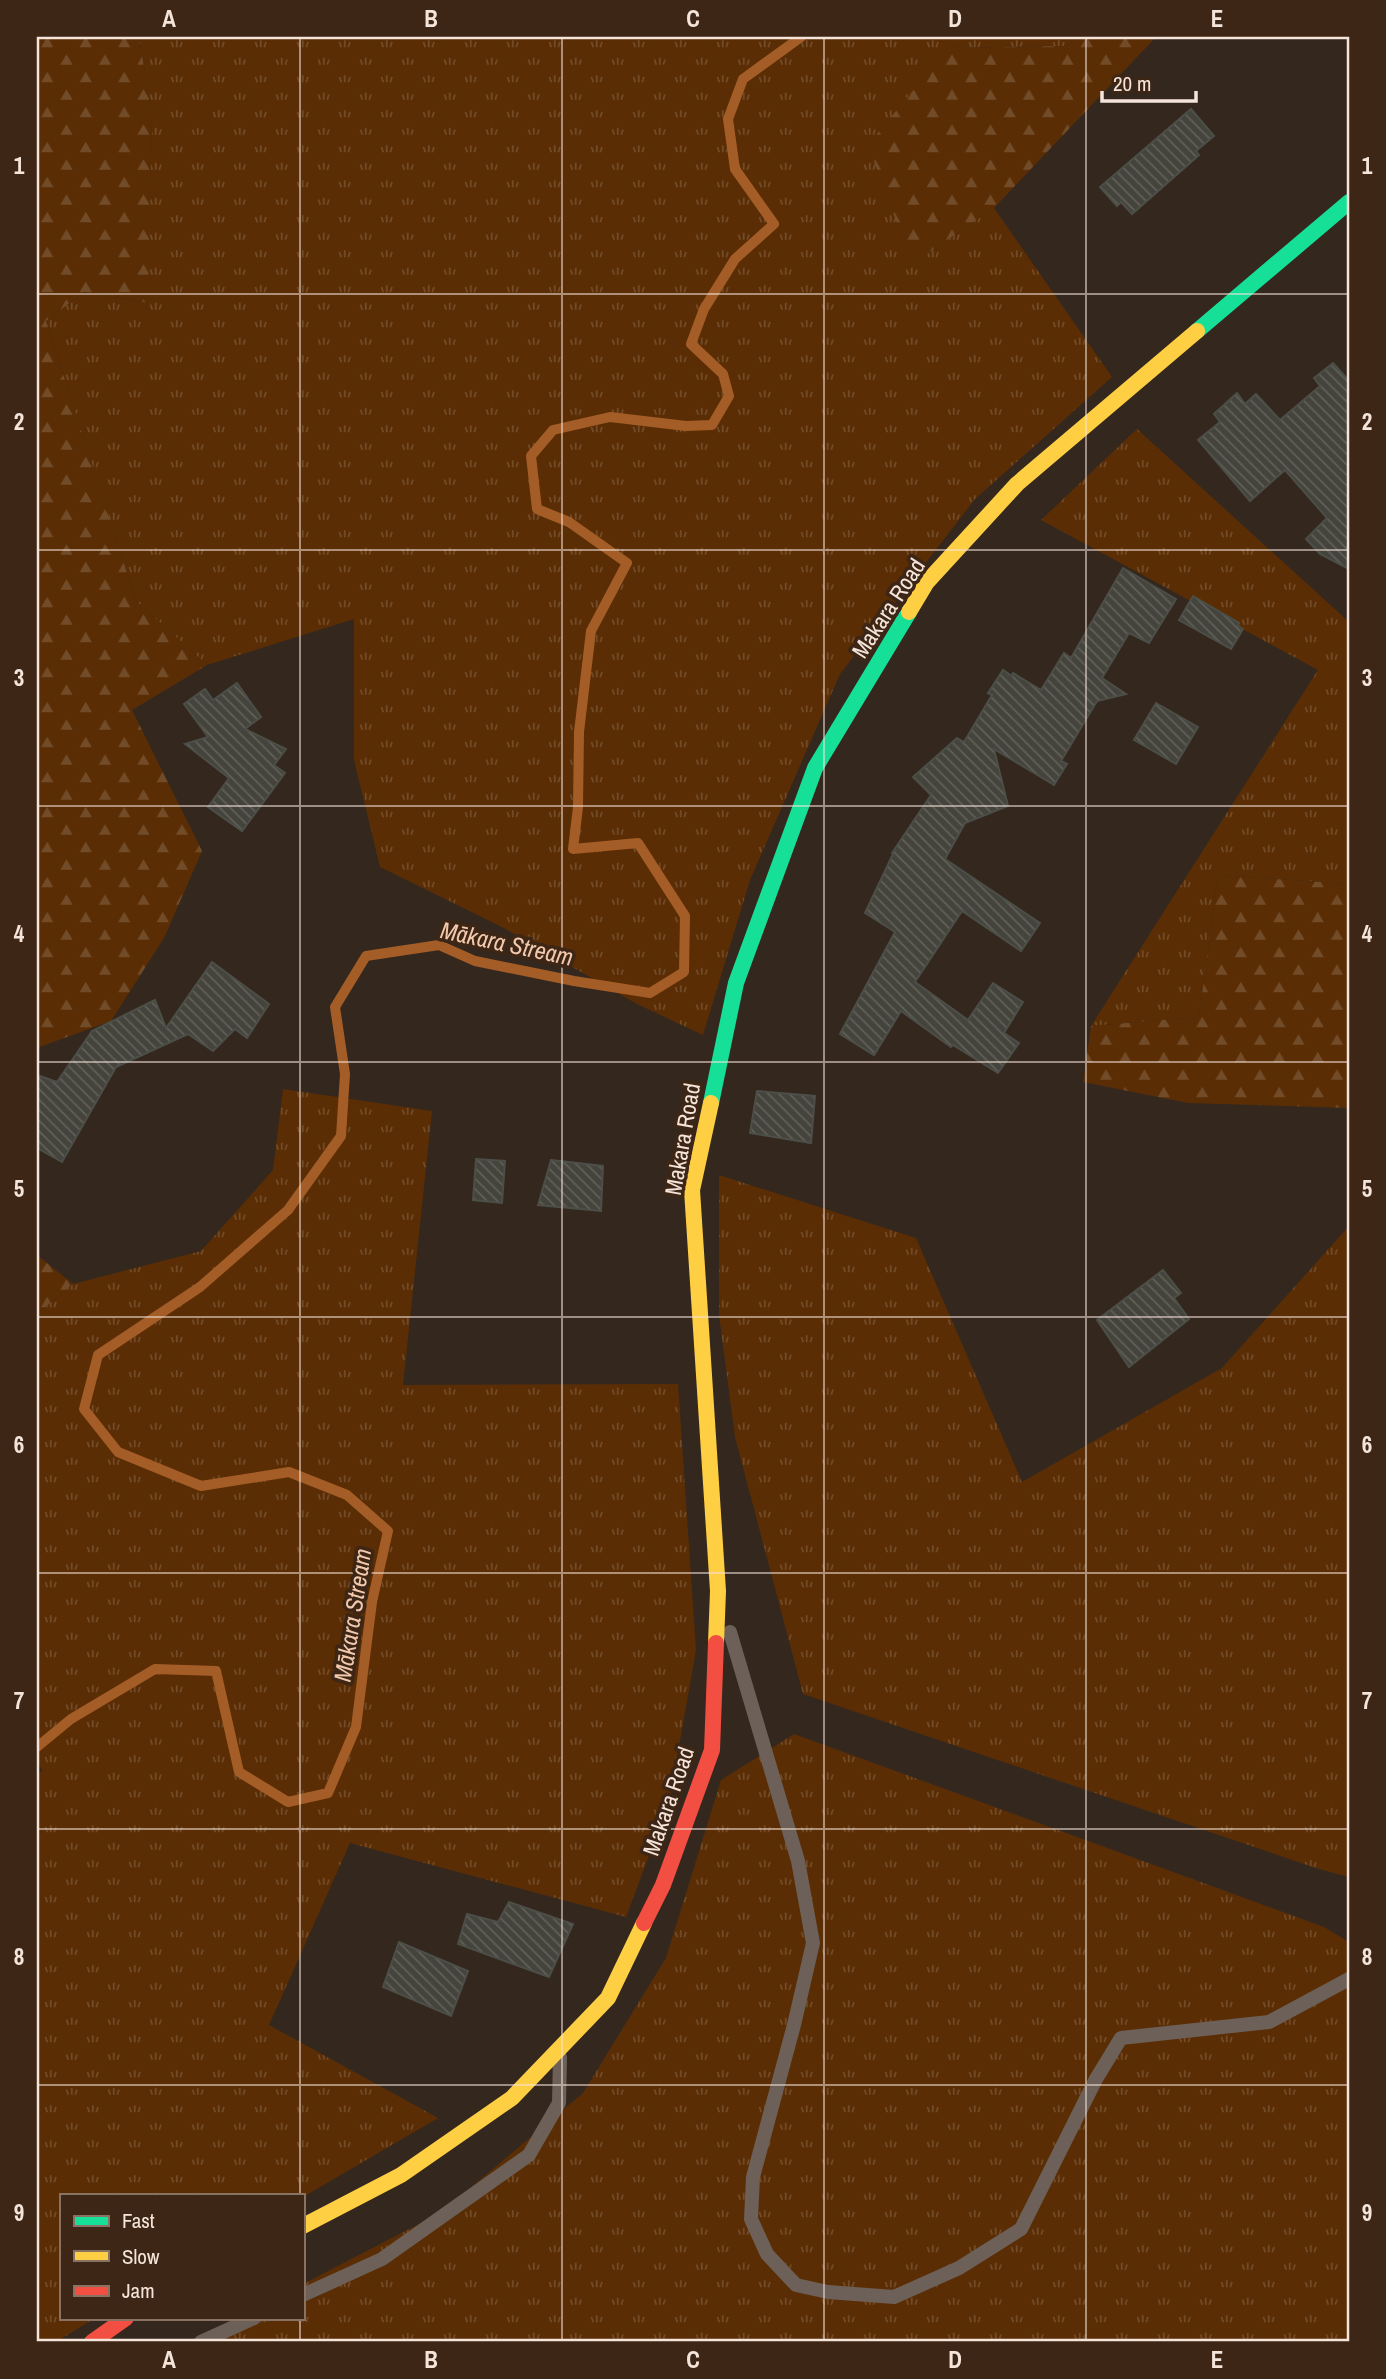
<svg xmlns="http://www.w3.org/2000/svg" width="1386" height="2379" font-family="'Archivo Narrow',sans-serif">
<defs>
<pattern id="grass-tufts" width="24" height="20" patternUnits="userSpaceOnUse" patternTransform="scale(1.75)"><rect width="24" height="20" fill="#5a2d04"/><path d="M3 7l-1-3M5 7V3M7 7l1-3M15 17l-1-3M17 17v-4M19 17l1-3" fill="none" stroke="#724b28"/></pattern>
<pattern id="forest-firs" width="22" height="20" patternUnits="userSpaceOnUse" patternTransform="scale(1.75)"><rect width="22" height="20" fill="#5a2d04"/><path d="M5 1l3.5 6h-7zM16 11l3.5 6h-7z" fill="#724b28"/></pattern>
<pattern id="building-back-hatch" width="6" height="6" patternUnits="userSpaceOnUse" patternTransform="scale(1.75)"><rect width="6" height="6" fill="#44443d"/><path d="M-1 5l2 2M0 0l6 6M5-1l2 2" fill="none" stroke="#605f58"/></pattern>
</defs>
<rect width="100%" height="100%" fill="#34271e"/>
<g fill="url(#grass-tufts)">
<polygon points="139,37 1076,37 1068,46 948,48 912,264 994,208 1112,377 975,499 840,674 750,880 703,1035 637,1004 504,928 380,867 354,760 354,619 207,665 136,601 46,321 84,292 147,303 152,117"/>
<polygon points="1137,429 1349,622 1349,884 1218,875 1199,1017 1091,1026 1318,670 1041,520"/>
<polygon points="283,1089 432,1111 403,1385 678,1384 696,1650 669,1803 626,1917 350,1843 269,2025 438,2118 303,2197 303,2195 61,2195 61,2318 95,2318 56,2342 37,2342 37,1773 43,1771 37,1763 37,1314 73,1284 201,1251 273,1170"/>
<polygon points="719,1175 916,1238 1022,1482 1222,1368 1349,1226 1349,1877 1319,1869 803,1694 735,1437 719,1315"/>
<polygon points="794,1734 1324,1927 1349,1942 1349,2342 187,2342 237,2318 303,2318 303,2284 442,2212 583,2093 666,1958 721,1780"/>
</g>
<g fill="url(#forest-firs)">
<polygon points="37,37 139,37 152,117 148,303 84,292 46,321 136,601 207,665 132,710 202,851 164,938 111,1021 37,1048"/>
<polygon points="1076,37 1156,37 994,208 912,264 868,145 948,48 1068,46"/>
<polygon points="1218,875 1349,884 1349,1108 1188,1103 1083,1082 1091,1026 1199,1017"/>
<polygon points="37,1255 73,1284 37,1314"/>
</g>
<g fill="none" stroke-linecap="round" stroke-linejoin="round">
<polyline stroke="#a45d26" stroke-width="10" points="37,1747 71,1719 155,1669 216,1671 239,1772 288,1802 328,1793 356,1727 372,1602 388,1531 347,1495 289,1472 201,1486 118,1452 84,1409 98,1355 200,1287 288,1210 341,1136 345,1074 335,1007 366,956 439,945 475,961 574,981 650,993 684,972 685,916 638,843 573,849 578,807 579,732 591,631 627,563 569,522 537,509 531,456 553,430 610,417 686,426 712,425 729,396 723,374 691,344 704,309 735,259 774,224 735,169 728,119 743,79 801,37"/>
</g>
<g fill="url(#building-back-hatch)" stroke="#4c4e48" stroke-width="2">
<polygon points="1191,109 1214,136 1196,151 1199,155 1132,214 1121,202 1117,206 1100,187"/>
<polygon points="1333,363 1349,381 1349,569 1320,554 1306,539 1327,518 1285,470 1250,501 1198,440 1220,422 1214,414 1237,393 1245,404 1256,394 1280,420 1320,386 1314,378"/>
<polygon points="1123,568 1176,599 1149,643 1129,633 1102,678 1126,694 1097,701 1061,761 1067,764 1054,785 994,749 1008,806 965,823 945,859 1040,923 1021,951 962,911 915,982 968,1020 993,983 1023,1002 1004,1033 1019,1043 998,1073 953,1045 951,1047 901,1011 874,1055 840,1034 895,932 865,913 893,854 892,853 931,795 913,777 957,738 964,742 992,695 988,693 1003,670 1012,676 1013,673 1041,690 1064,653 1071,658"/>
<polygon points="1193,596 1239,623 1238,626 1243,629 1231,649 1179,620"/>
<polygon points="237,683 261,717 245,729 286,749 274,765 285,773 242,831 208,807 229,778 185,744 208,737 184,704 205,689 213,700"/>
<polygon points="1156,703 1198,727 1176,764 1134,740"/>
<polygon points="212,962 269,1004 247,1038 235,1029 213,1051 188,1034 116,1067 62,1162 37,1148 37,1075 57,1082 92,1031 155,1000 166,1028"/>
<polygon points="757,1091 815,1096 811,1143 750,1133"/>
<polygon points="476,1159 505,1161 502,1203 473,1200"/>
<polygon points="551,1160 603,1166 601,1211 538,1205"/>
<polygon points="1163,1270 1181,1293 1174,1298 1189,1319 1129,1367 1097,1320"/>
<polygon points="509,1902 573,1924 549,1977 458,1944 467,1914 498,1922"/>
<polygon points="399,1942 468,1971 451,2016 383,1987"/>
</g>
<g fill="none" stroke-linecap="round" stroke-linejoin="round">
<g stroke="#6c6058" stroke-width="14">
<polyline points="730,1632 798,1861 813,1943 794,2025 753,2177 751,2219 767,2254 796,2285 828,2292 894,2297 959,2268 1021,2229 1096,2079 1121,2038 1269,2022 1349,1979"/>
<polyline points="303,2295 382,2259 529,2155 559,2103 560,2057"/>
<polyline points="201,2342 254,2318"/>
</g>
<g stroke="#16e098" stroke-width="16">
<polyline points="1197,331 1349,202"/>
<polyline points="711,1103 736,983 815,768 909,612"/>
</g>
<g stroke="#ffcf43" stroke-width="16">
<polyline points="909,612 927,582 1017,484 1197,331"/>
<polyline points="711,1103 692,1190 718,1591 716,1643"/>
<polyline points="303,2226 401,2175 512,2098 608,1998 644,1923"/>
</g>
<g stroke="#f24e42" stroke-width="16">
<polyline points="644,1923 663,1885 712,1750 716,1643"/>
<polyline points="92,2342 126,2318"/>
</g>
</g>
<path fill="none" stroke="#f5e4da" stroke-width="2" stroke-opacity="0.55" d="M300 37V2195M562 37V2342M824 37V2342M1086 37V2342M37 294H1349M37 550H1349M37 806H1349M37 1062H1349M37 1317H1349M37 1573H1349M37 1829H1349M37 2085H1349M300 2318V2342"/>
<g text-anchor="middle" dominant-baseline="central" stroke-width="7" stroke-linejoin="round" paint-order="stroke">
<g font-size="23" fill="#f5e4da" stroke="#3d2615">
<text transform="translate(888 608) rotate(-57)">Makara Road</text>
<text transform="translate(682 1139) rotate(-80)">Makara Road</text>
<text transform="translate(668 1801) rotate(-71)">Makara Road</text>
</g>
<g font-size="24" font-style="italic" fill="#f3c9ae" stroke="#3d2615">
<text transform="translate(507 943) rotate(12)">Mākara Stream</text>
<text transform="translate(352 1615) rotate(-81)">Mākara Stream</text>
</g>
</g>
<rect width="1386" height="2379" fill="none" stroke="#3d2615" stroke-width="77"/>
<rect x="60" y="2194" width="245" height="126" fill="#3d2615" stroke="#877264" stroke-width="2"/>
<rect x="74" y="2216" width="35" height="10" fill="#16e098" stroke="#877264" stroke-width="2"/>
<text x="122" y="2228" font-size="21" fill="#f5e4da">Fast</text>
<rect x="74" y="2251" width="35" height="10" fill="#ffcf43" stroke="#877264" stroke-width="2"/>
<text x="122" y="2264" font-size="21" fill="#f5e4da">Slow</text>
<rect x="74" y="2286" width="35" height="10" fill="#f24e42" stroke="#877264" stroke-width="2"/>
<text x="122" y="2298" font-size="21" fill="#f5e4da">Jam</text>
<path d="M1102 91v10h94v-10" fill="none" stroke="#f5e4da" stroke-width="3.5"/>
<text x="1113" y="91" font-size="21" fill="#f5e4da" stroke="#3d2615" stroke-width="5" paint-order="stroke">20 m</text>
<rect x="38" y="38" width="1310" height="2302" fill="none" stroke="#f5e4da" stroke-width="2.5"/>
<g font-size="23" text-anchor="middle" font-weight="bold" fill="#f5e4da">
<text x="169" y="27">A</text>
<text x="431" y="27">B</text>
<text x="693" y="27">C</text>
<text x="955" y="27">D</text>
<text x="1217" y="27">E</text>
<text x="19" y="174">1</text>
<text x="1367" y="174">1</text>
<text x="19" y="430">2</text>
<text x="1367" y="430">2</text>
<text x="19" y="686">3</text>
<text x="1367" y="686">3</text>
<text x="19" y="942">4</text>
<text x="1367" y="942">4</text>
<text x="19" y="1197">5</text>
<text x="1367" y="1197">5</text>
<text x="19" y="1453">6</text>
<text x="1367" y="1453">6</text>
<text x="19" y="1709">7</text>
<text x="1367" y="1709">7</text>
<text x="19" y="1965">8</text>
<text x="1367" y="1965">8</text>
<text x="19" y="2221">9</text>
<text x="1367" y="2221">9</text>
<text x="169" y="2368">A</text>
<text x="431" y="2368">B</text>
<text x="693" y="2368">C</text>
<text x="955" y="2368">D</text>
<text x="1217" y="2368">E</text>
</g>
</svg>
